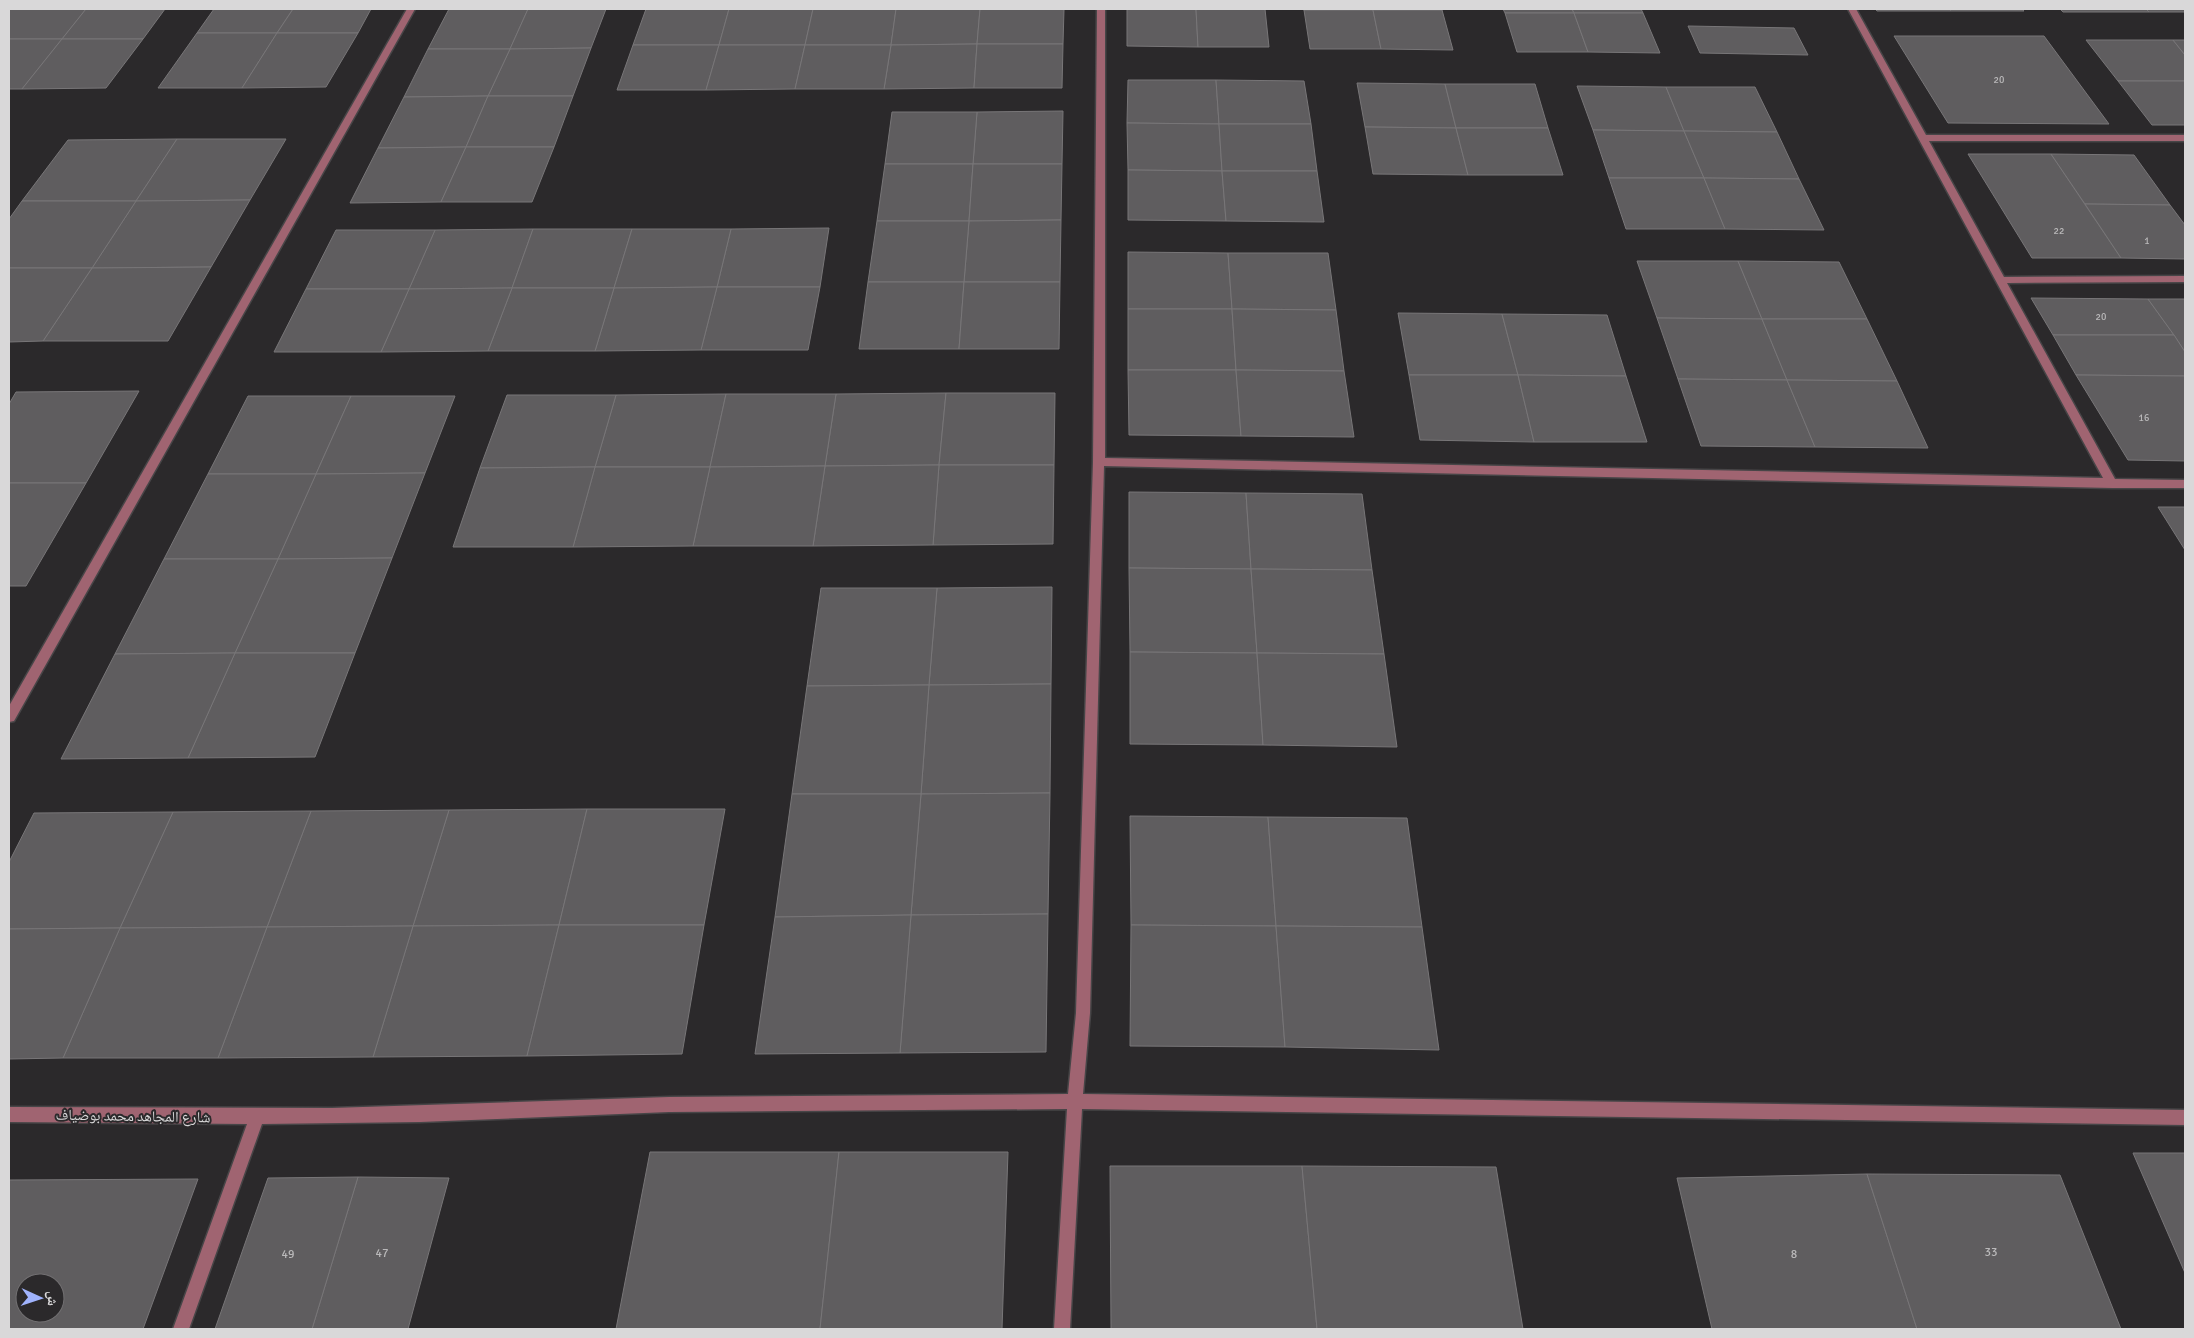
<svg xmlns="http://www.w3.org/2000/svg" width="2194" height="1338" font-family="Signika,'Noto Naskh Arabic',sans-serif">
<rect width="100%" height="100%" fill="#2b292b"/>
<g fill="#5f5d5f" stroke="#787678" fill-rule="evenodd">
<polygon points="9,9 86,9 62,39 9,39"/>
<polygon points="86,9 165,9 143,39 62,39"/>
<polygon points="214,9 293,9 277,33 197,33"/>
<polygon points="293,9 371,9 358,33 277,33"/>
<polygon points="449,9 528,9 510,49 428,49"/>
<polygon points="528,9 606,9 591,48 510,49"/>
<polygon points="646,9 729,9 719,45 633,45"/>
<polygon points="729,9 813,9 805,45 719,45"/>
<polygon points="813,9 896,9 891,45 805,45"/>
<polygon points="896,9 980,9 977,44 891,45"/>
<polygon points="980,9 1064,9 1063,44 977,44"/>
<polygon points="1127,9 1196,9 1198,47 1127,46"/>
<polygon points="1196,9 1265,9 1269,47 1198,47"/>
<rect x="1304" y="9" width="69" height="1"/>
<rect x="1373" y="9" width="69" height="1"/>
<polygon points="1503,9 1572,9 1574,13 1505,13"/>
<polygon points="1572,9 1641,9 1643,13 1574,13"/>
<polygon points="1875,9 1949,9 1951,11 1877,11"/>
<polygon points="1949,9 2022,9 2024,11 1951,11"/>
<polygon points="2060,9 2146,9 2149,12 2063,12"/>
<polygon points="2146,9 2185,9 2185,12 2149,12"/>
<polygon points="1304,10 1373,10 1381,49 1310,49"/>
<polygon points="1373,10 1442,10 1453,50 1381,49"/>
<polygon points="1505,13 1574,13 1588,52 1517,52"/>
<polygon points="1574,13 1643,13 1660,53 1588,52"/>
<polygon points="1688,26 1794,28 1808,55 1700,53"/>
<polygon points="197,33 277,33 242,88 158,88"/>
<polygon points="277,33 358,33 326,87 242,88"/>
<polygon points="1894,36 2044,36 2109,124 1948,123"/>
<polygon points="9,39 62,39 22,89 9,89"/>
<polygon points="62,39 143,39 106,88 22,89"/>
<polygon points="2086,40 2173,40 2185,55 2185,81 2118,81"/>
<polygon points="2173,40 2185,40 2185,55"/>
<polygon points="977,44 974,88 884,89 891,45"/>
<polygon points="977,44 1063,44 1062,88 974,88"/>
<polygon points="633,45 719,45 706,90 617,90"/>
<polygon points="719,45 805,45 795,89 706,90"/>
<polygon points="805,45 891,45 884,89 795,89"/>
<polygon points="591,48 573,96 488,96 510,49"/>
<polygon points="428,49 510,49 488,96 404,97"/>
<polygon points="1128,80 1216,80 1219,124 1127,123"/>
<polygon points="1216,80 1304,81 1311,124 1219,124"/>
<polygon points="2118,81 2185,81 2185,125 2152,125"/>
<polygon points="1357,83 1445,84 1456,128 1365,127"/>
<polygon points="1445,84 1535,84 1548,128 1456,128"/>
<polygon points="1577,86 1666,87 1684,131 1593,130"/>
<polygon points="1666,87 1755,87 1777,132 1684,131"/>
<polygon points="488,96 466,147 378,148 404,97"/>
<polygon points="488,96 573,96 554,147 466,147"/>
<polygon points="1063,111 1062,164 973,164 977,112"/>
<polygon points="892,112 977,112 973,164 885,164"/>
<polygon points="1127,123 1219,124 1222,171 1128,170"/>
<polygon points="1219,124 1311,124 1317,171 1222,171"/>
<polygon points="1365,127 1456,128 1468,175 1373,174"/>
<polygon points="1456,128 1548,128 1563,175 1468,175"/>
<polygon points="1593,130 1684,131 1704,178 1609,178"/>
<polygon points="1684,131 1777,132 1799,179 1704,178"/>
<polygon points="177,139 136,201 22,201 68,140"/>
<polygon points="177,139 286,139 250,200 136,201"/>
<polygon points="466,147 441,202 350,203 378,148"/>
<polygon points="466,147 554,147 532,202 441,202"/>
<polygon points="1968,154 2051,154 2121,258 2032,258"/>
<polygon points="2051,154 2134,155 2170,205 2085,204"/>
<polygon points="885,164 973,164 969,221 877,221"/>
<polygon points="973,164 1062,164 1061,220 969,221"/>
<polygon points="1128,170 1222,171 1226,221 1128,220"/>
<polygon points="1222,171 1317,171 1324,222 1226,221"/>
<polygon points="1609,178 1704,178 1725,229 1626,229"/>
<polygon points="1704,178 1799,179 1824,230 1725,229"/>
<polygon points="250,200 211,267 92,268 136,201"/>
<polygon points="22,201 136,201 92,268 9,268 9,219"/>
<polygon points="2085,204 2170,205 2185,225 2185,259 2121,258"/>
<polygon points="1061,220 1060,282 964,282 969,221"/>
<polygon points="877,221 969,221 964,282 868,282"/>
<polygon points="829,228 820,287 717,287 731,229"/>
<polygon points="533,229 512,288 409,289 435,230"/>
<polygon points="533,229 632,229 614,288 512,288"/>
<polygon points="632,229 731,229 717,287 614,288"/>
<polygon points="336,230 435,230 409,289 306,289"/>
<polygon points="1128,252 1228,253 1232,309 1128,309"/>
<polygon points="1228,253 1328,253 1336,310 1232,309"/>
<polygon points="1637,261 1738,261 1762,319 1657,318"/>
<polygon points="1738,261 1839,262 1867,319 1762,319"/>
<polygon points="211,267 168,341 43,341 92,268"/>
<polygon points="9,268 92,268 43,341 9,342"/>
<polygon points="868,282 964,282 959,349 859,349"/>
<polygon points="964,282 1060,282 1059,349 959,349"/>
<polygon points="717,287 820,287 808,350 701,350"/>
<polygon points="717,287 701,350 595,351 614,288"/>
<polygon points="512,288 614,288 595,351 488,351"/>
<polygon points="512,288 488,351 381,352 409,289"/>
<polygon points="306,289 409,289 381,352 274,352"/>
<polygon points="2031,298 2148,299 2174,335 2053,335"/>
<polygon points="2148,299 2185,299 2185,352 2174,335"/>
<polygon points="1128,309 1232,309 1236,370 1128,370"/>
<polygon points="1232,309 1336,310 1344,371 1236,370"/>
<polygon points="1398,313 1502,314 1518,375 1409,375"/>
<polygon points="1502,314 1607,315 1626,376 1518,375"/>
<polygon points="1657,318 1762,319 1787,380 1678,379"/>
<polygon points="1762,319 1867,319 1897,381 1787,380"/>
<polygon points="2053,335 2174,335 2185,352 2185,376 2076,375"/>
<polygon points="1128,370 1236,370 1241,436 1129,435"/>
<polygon points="1236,370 1344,371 1354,437 1241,436"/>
<polygon points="1409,375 1518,375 1534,442 1420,440"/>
<polygon points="1518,375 1626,376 1647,442 1534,442"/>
<polygon points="2076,375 2185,376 2185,461 2128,460"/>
<polygon points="1678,379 1787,380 1815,447 1701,446"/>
<polygon points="1787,380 1897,381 1928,448 1815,447"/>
<polygon points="139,391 86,483 9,483 9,404 16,392"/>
<polygon points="946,393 939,465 825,466 836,394"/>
<polygon points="946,393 1055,393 1054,465 939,465"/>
<polygon points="726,394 710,467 595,467 616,395"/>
<polygon points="726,394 836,394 825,466 710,467"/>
<polygon points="507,395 616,395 595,467 480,468"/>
<polygon points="248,396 351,396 316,474 208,474"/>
<polygon points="351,396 455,396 425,473 316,474"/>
<polygon points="939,465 1054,465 1053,544 933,545"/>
<polygon points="939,465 933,545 813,546 825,466"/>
<polygon points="825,466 813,546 693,546 710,467"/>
<polygon points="595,467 710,467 693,546 573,547"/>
<polygon points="595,467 573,547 453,547 480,468"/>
<polygon points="425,473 392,558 278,559 316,474"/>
<polygon points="208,474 316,474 278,559 164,559"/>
<polygon points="9,483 86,483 26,586 9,586"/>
<polygon points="1129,492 1246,493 1251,569 1129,568"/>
<polygon points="1246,493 1362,494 1372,570 1251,569"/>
<polygon points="2158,507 2185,507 2185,550"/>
<polygon points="392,558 355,653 235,653 278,559"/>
<polygon points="164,559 278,559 235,653 115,654"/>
<polygon points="1129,568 1251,569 1257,653 1130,652"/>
<polygon points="1251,569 1372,570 1384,654 1257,653"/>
<polygon points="1052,587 1051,684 929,685 937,588"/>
<polygon points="821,588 937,588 929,685 807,686"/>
<polygon points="1130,652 1257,653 1263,745 1130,744"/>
<polygon points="235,653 355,653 315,757 188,758"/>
<polygon points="235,653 188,758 61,759 115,654"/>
<polygon points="1257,653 1384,654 1397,747 1263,745"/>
<polygon points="1051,684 1050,793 921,794 929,685"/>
<polygon points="929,685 921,794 792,794 807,686"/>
<polygon points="1050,793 1048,914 911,915 921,794"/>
<polygon points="792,794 921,794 911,915 775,917"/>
<polygon points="587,809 559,925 413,926 449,810"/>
<polygon points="587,809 725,809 704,925 559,925"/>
<polygon points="449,810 413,926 267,927 311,811"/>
<polygon points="311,811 267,927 120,928 173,812"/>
<polygon points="173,812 120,928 9,929 9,862 34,813"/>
<polygon points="1130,816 1268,817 1276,926 1131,925"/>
<polygon points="1268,817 1407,818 1422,927 1276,926"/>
<polygon points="1048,914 1046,1052 900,1053 911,915"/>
<polygon points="911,915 900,1053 755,1054 775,917"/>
<polygon points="559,925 527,1056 373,1057 413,926"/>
<polygon points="559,925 704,925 682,1054 527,1056"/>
<polygon points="1131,925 1276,926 1285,1047 1130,1046"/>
<polygon points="413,926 373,1057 218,1058 267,927"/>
<polygon points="1276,926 1422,927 1439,1050 1285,1047"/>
<polygon points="267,927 218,1058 63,1058 120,928"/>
<polygon points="120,928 63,1058 9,1059 9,929"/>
<polygon points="650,1152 839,1152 820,1329 616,1329"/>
<polygon points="839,1152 1008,1152 1002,1329 820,1329"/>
<polygon points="2133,1153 2185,1153 2185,1273"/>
<polygon points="1110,1166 1302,1166 1317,1329 1111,1329"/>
<polygon points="1302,1166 1496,1167 1523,1329 1317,1329"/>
<polygon points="1867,1174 1917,1329 1712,1329 1677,1178"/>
<polygon points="1867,1174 2060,1175 2121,1329 1917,1329"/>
<polygon points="358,1177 449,1178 408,1329 312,1329"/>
<polygon points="358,1177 312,1329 215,1329 268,1178"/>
<path d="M198 1179 143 1329H9V1180ZM25 1283H55V1313H25Z"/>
</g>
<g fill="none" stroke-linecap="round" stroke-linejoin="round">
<defs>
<g id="minor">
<polygon points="407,9 415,9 14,721 9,722 9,706"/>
<polygon points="1097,9 1105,9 1105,458 2103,478 1848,9 1856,9 1926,135 2185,135 2185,141 1929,141 2004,277 2185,276 2185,282 2007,283 2115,479 2185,480 2185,488 2112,488 1104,466 1090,1013 1083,1094 2185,1110 2185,1125 1082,1109 1070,1329 1054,1329 1067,1109 669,1112 420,1122 262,1124 189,1329 173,1329 247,1124 9,1122 9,1107 332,1108 669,1097 1068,1094 1076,1013 1093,462"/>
</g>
</defs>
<use href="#minor" stroke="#474547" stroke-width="3"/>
<use href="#minor" fill="#a06471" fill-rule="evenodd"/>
</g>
<g text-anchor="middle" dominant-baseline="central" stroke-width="4" stroke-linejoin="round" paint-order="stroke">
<g font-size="10" fill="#bab9ba">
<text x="1999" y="80">20</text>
<text x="2059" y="231">22</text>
<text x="2147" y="241">1</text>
<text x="2101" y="317">20</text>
<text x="2144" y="418">16</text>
</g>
<g font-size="12" fill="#bab9ba">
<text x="1991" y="1252">33</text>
<text x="382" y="1253">47</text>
<text x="288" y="1254">49</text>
<text x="1794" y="1254">8</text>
</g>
<g font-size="15" fill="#d9d8d9" stroke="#2b292b">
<text transform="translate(133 1116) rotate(1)">شارع المجاهد محمد بوضياف</text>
</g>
</g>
<rect width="2194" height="1338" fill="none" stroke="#d9d8d9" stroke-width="20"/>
<g transform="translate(40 1298) rotate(93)"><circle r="24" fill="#2b292b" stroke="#716f71"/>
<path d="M0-4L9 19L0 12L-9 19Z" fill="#a0b3fd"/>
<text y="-8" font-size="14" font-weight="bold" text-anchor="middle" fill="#d9d8d9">ش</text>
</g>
</svg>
